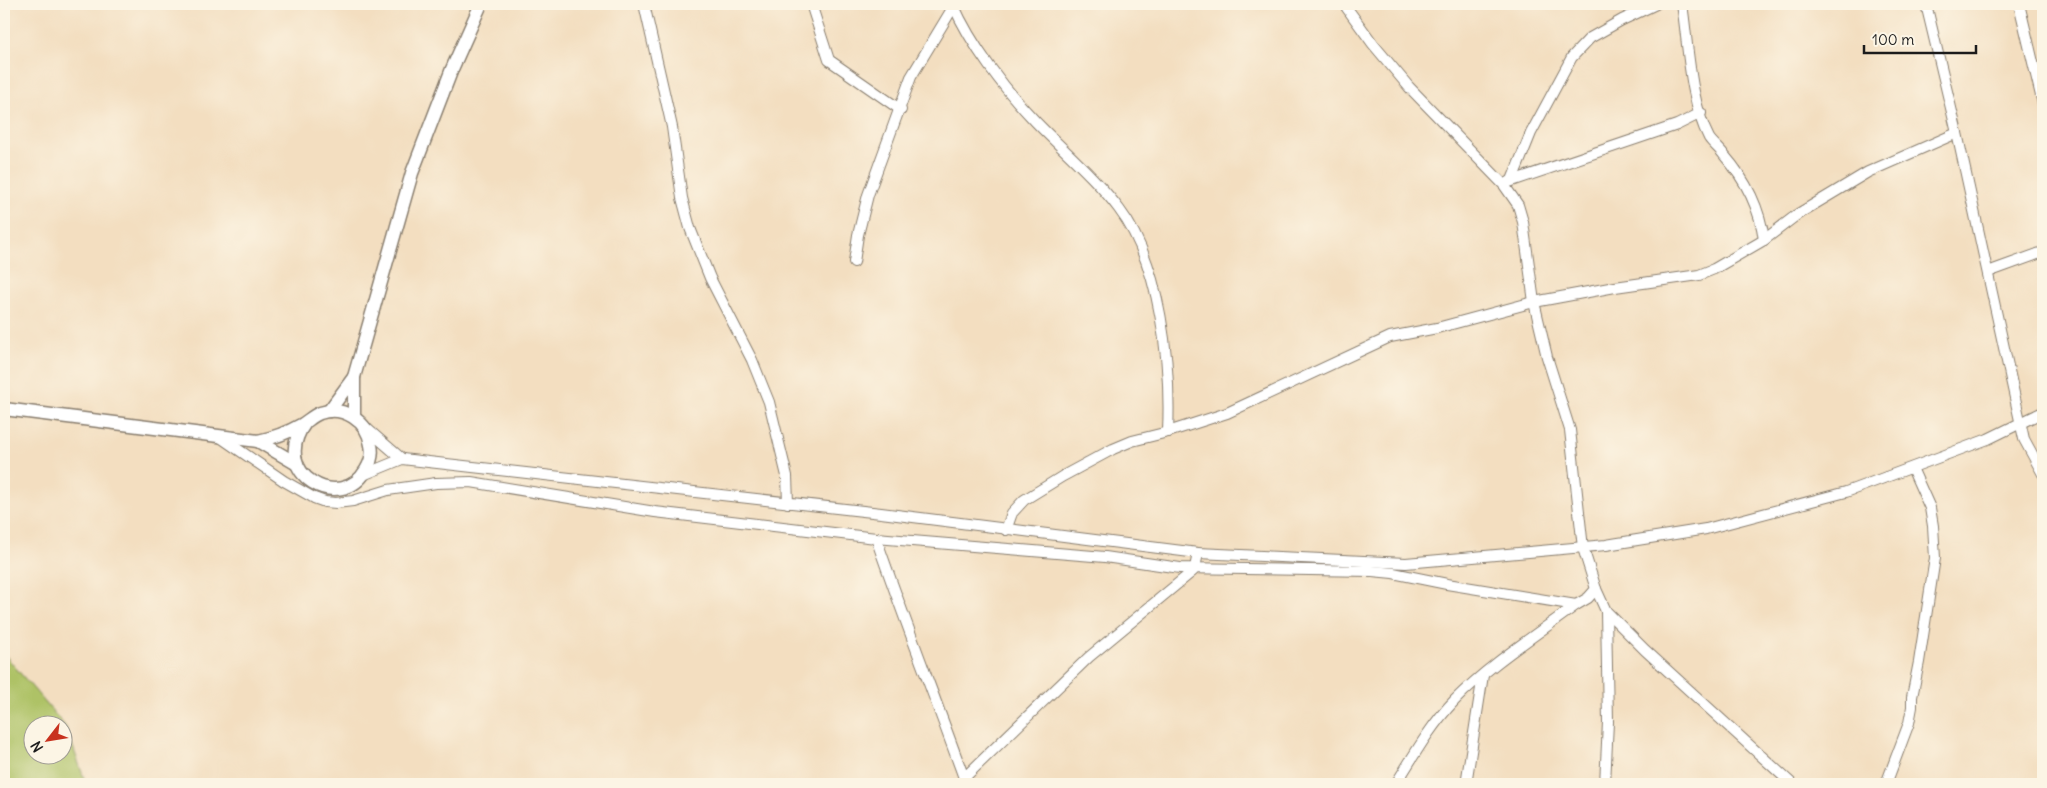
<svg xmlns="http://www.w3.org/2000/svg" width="2047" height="788" font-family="Delius,sans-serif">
<rect width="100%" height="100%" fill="#fcf5e5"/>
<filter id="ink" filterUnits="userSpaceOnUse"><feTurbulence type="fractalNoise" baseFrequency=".02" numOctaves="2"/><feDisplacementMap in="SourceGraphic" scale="10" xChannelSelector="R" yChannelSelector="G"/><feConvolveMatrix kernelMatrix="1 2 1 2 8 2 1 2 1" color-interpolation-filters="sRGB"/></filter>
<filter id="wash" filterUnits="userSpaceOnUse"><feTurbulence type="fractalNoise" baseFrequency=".0096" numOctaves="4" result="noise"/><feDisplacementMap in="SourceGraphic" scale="20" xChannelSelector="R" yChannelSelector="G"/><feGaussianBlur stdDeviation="1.12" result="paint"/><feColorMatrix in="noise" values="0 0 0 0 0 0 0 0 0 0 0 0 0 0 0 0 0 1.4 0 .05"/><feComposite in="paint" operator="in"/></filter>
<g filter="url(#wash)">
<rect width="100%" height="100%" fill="#f3dec0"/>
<path fill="#aec266" stroke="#656f41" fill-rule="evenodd" d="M4 654 66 727 86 784H4ZM32 726H62V756H32Z"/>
</g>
<g filter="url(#ink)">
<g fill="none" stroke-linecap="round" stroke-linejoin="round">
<defs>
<g id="minor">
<polyline points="644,4 672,127 682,198 690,228 710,278 752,360 769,402 787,476 788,503"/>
<polyline points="811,4 829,60 901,110"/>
<path d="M953 4C971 45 1004 89 1036 122 1064 151 1095 177 1119 209 1161 264 1171 365 1168 432"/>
<polyline points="1344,4 1373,44 1409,87 1504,185 1518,205 1523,222 1534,302 1547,357 1570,430 1583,548 1596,589 1606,611 1645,650 1792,784"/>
<path d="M1682 4C1688 44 1690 102 1709 138 1713 144 1720 149 1724 155 1745 179 1760 208 1764 240"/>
<polyline points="1926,4 1957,133 2024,439 2043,474"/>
<polyline points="2019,4 2043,104"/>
<polyline points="1512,180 1531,133 1572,57 1590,38 1622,20 1656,4"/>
<polyline points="1509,182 1677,125 1701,113"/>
<polyline points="854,262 858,235 868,195 911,77 955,4"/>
<polyline points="1988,272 2043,252"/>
<polyline points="365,427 402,459"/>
<polyline points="220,437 284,481 314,498 325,502 336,503 353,501 388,490 436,483 471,482 655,512 876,538 1105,557 1180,568 1372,571 1393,573 1447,584 1576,605"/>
<polyline points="363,475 402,459 881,513 1198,553 1406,563 1606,545 1706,529 1846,492 1988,439 2043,412"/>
<polyline points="1006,530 1012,513 1024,500 1063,476 1113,449 1132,441 1168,432 1227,413 1390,337 1437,328 1534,302 1615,287 1699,275 1714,269 1764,240 1798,214 1868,172 1957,133"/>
<path d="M876 538C904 619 935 698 964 778L1089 657 1193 571 1195 568 1198 553"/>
<path d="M1396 784C1414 755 1431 725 1455 700 1490 664 1536 635 1576 605L1588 598 1596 589"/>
<polyline points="1466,784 1483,675"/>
<polyline points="1605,784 1608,722 1606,611"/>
<polyline points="1886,784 1909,723 1912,707 1912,697 1919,662 1935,558 1933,526 1930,508 1912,468"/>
</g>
<g id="major">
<path d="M4 409 258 441C273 438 287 433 301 425 307 422 312 416 320 413 343 405 368 421 371 445 373 454 371 462 366 470 341 514 268 474 305 423"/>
<polyline points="329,411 354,377"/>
<polyline points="354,417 354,377 412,173 452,69 481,4"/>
<polyline points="258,441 297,464"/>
</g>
</defs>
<use href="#minor" stroke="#887d6e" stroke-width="12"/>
<use href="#major" stroke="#887d6e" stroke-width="15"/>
<use href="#minor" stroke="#fff" stroke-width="10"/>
<use href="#major" stroke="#fff" stroke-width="12"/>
</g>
</g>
<rect width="2047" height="788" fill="none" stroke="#fcf5e5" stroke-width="20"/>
<g transform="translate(48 740) rotate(239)"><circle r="24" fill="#fcf5e5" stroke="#a29e95"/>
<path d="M0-4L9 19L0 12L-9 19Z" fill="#c8321e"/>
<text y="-8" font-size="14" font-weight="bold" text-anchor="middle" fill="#1c1c1c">N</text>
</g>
<path d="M1864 45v8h112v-8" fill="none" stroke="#1c1c1c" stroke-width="2.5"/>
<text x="1872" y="45" font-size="15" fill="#1c1c1c" stroke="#fcf5e5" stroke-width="4" paint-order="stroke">100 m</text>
</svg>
